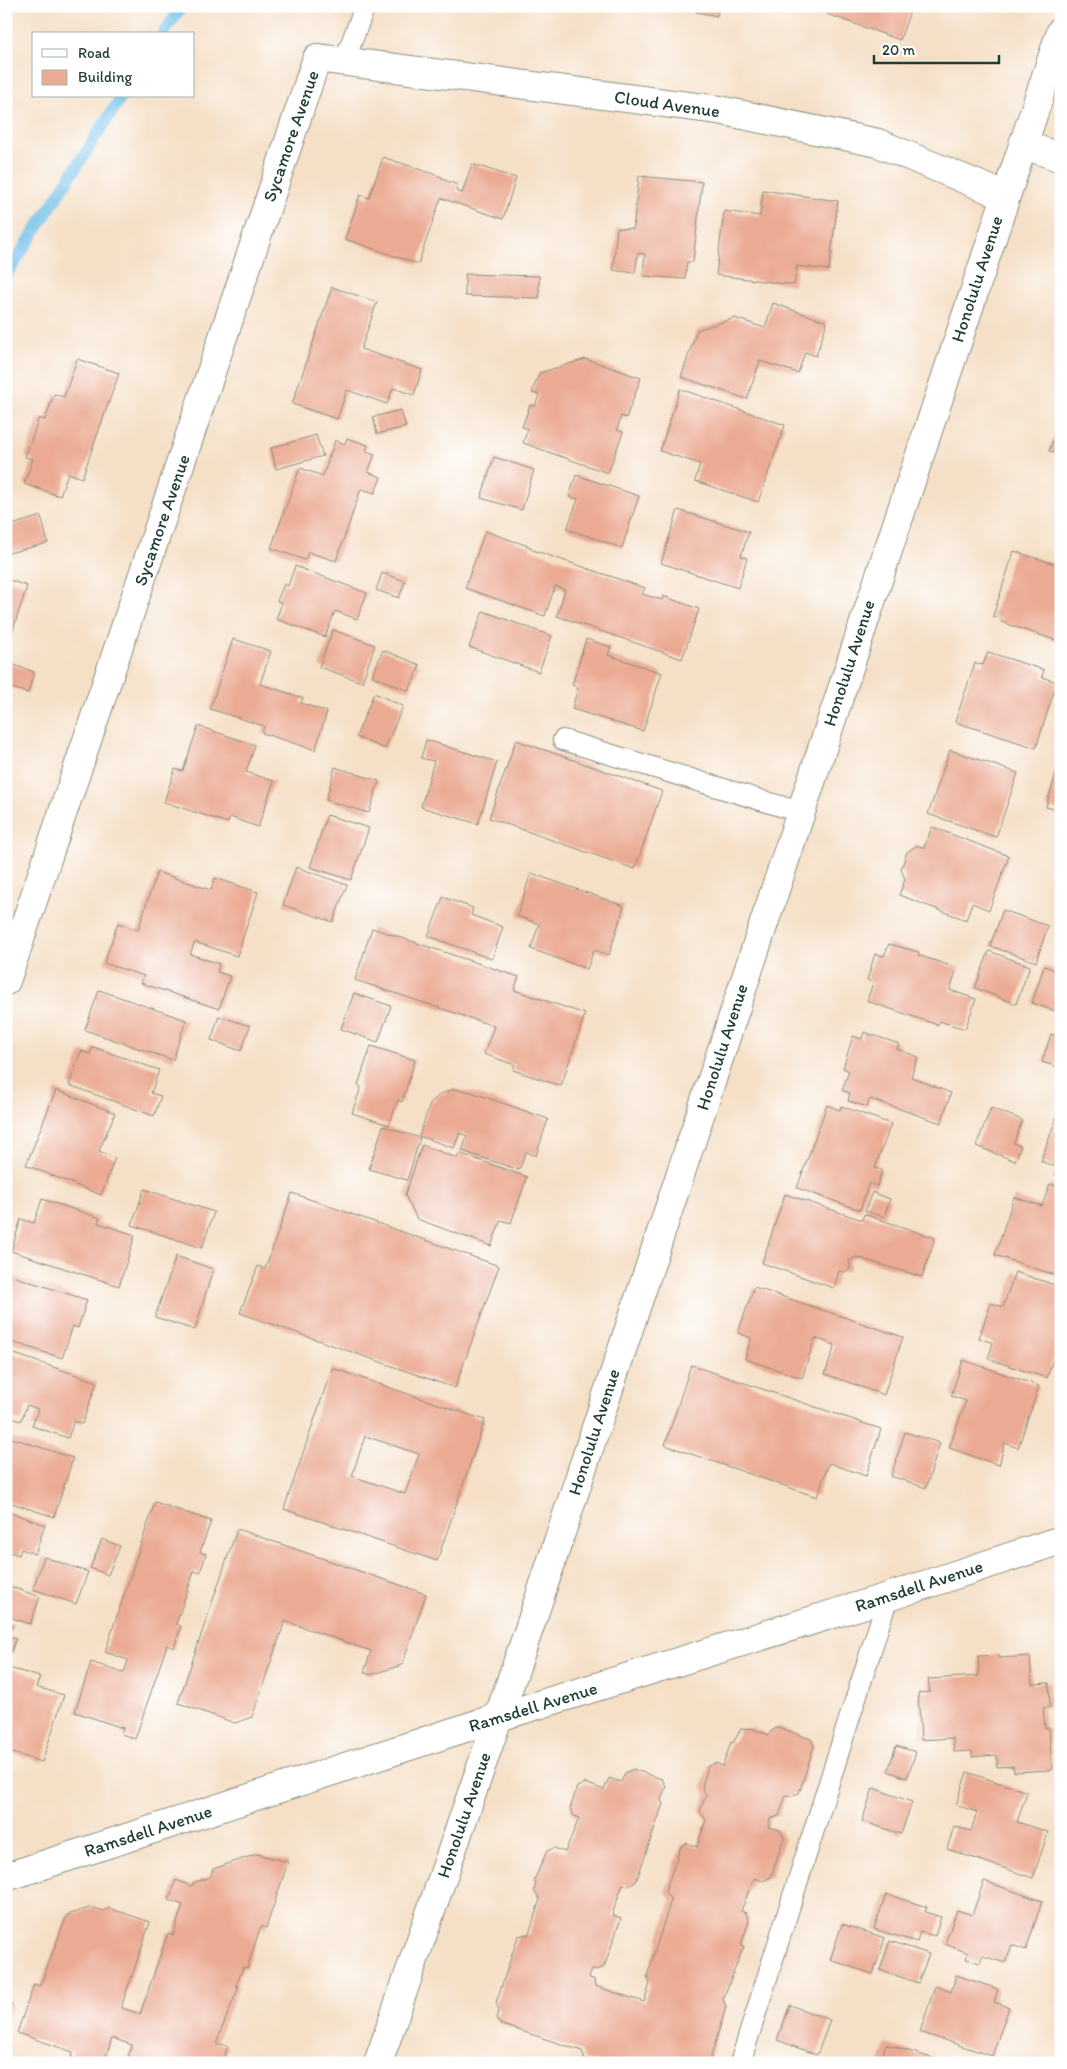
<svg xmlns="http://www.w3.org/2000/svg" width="1067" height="2069" font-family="Itim,sans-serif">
<rect width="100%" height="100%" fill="#fff"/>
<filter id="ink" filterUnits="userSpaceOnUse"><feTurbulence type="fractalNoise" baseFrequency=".02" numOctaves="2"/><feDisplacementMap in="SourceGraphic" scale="10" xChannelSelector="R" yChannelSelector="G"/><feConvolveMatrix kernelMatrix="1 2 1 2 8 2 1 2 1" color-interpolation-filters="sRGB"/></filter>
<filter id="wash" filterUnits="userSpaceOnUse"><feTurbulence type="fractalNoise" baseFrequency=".0096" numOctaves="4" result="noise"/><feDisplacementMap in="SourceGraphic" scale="20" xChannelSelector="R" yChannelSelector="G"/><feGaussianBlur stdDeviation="1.12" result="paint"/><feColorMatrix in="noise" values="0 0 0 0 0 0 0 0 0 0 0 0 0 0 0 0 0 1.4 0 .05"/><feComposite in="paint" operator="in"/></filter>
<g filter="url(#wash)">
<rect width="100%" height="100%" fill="#f5dfc6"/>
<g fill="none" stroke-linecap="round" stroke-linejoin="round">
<g stroke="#6dbde8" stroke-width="12">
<polyline points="163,34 182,6"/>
<polyline points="6,276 122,96"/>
</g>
</g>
<g id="blocks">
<g fill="#ebaa93" fill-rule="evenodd">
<polygon points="697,6 719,6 717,16 696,12"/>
<polygon points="830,6 916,6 914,12 910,11 900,40 827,14"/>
<polygon points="383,157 442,177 442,179 458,185 456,191 462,193 472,164 516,178 503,219 441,198 418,264 345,239 360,195 369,198"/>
<polygon points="639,176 702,182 693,262 687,262 685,279 643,276 645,254 638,253 635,273 613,270 617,228 633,229"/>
<polygon points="763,190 838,201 829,270 797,266 794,285 716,275 724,211 760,216"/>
<polygon points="465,274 539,276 539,298 465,296"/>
<polygon points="332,287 377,302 361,349 422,370 414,395 393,388 387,404 347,390 337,419 292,404"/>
<polygon points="773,303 827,322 816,356 805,352 798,373 760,361 747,399 681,377 697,330 735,318 765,328"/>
<polygon points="77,359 119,373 82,478 68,473 60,496 24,484 33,459 25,457 39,418 45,420 54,394 64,397"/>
<polygon points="586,359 641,378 626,418 621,416 617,430 623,432 608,473 523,443 528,429 522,427 530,405 535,406 539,395 532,393 539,373"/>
<polygon points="680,389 785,425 758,502 695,481 700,464 660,451"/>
<polygon points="401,410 406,427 377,434 373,417"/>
<polygon points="1061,416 1061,455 1049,451"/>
<polygon points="316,435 323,456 276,469 271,448"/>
<polygon points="347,438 368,445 366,451 375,454 368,472 381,477 375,493 361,489 336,561 308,552 305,560 271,548 300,468 323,476 335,440 345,444"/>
<polygon points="494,457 534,470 522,510 481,498"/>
<polygon points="576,475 639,496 622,548 567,529 578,499 569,497"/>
<polygon points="678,510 749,532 741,556 747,558 738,588 661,563"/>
<polygon points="41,516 48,543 9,553 6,560 6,527"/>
<polygon points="485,531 531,547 530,549 645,588 642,594 662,600 663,596 699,609 682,659 557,616 565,590 555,586 545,616 465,588"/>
<polygon points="1014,551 1061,566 1061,642 1001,622 1003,619 993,616"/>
<polygon points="295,566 367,593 357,619 335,611 325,637 276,619 282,603 277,601 284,584 288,586"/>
<polygon points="382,573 405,581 399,598 376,590"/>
<polygon points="6,579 27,586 7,648 6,648"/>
<polygon points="483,611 552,636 539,672 469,647"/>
<polygon points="333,630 375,645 362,682 319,667"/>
<polygon points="233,639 271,651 260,684 303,698 301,703 327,712 315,750 262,733 264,726 210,709"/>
<polygon points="586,639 611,647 608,655 662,673 643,731 572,709 578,687 572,685"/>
<polygon points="383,650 420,665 409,691 372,676"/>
<polygon points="988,652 1044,670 1042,677 1057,682 1036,748 955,722 975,663 983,665"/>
<polygon points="6,662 34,672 28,693 6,686"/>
<polygon points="374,693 403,706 385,749 356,737"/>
<polygon points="198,726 255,745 246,772 274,781 258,827 230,817 228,823 164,802 175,769 183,771"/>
<polygon points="426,740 497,762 478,824 421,807 434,761 421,758"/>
<polygon points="516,740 662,791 635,869 489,818"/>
<polygon points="950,750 1018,773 996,837 928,814"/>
<polygon points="1058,766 1061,767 1061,811 1046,807"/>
<polygon points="335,767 379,781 369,813 326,800"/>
<polygon points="327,815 369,828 351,880 310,867"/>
<polygon points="932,827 1009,856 989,910 972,903 966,920 899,895 905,879 901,869 907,852 917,845 924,848"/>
<polygon points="296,867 347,885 333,922 283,905"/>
<polygon points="157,872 211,890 215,878 258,892 237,956 195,942 190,954 219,964 217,972 230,976 219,1009 141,983 144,976 104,963 118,923 138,930"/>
<polygon points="531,873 624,906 609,955 594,950 587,969 531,949 539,924 517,916"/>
<polygon points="443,897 473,908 471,915 503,927 492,959 428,936"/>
<polygon points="1003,910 1048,926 1036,962 990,946"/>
<polygon points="372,928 519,977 514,990 585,1014 561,1086 513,1070 515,1065 484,1054 494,1026 355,980"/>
<polygon points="889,944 919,952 918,955 957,968 950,990 976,999 965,1029 939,1021 938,1025 867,1001 873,983 867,980 875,954 884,956"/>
<polygon points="989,951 1030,966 1016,1004 975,988"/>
<polygon points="1044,966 1061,972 1061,1013 1032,1003"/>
<polygon points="99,990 186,1020 173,1060 85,1030"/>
<polygon points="354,993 391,1006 378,1042 341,1029"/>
<polygon points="219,1016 250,1026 241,1051 211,1040"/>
<polygon points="864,1032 899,1044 897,1049 918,1057 911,1077 951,1093 941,1123 870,1099 867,1107 848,1101 850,1093 842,1090 849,1071 843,1068 853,1036 862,1039"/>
<polygon points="1051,1034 1061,1038 1061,1068 1042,1062"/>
<polygon points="371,1046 415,1060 402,1102 398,1100 389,1125 352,1113 361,1087 358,1085"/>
<polygon points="93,1047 159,1070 151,1093 161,1096 154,1116 69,1085 81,1051 90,1054"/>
<polygon points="454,1089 471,1092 548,1119 536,1156 526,1152 519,1170 462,1151 467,1136 460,1133 454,1148 419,1136 431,1102 441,1094"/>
<polygon points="56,1090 115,1113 99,1151 115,1158 101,1195 26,1165"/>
<polygon points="827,1105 840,1110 841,1106 891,1124 875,1168 882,1170 877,1186 869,1183 860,1210 797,1188"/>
<polygon points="991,1108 1022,1120 1014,1143 1021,1146 1015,1161 976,1146"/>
<polygon points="1061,1110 1061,1177 1055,1175 1058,1168 1041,1161 1057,1115"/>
<polygon points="383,1126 420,1138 407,1180 369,1169"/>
<polygon points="422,1145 457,1158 459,1153 527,1177 511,1223 501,1220 491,1246 417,1219 405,1195"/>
<polygon points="1050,1184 1061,1188 1061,1277 995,1255 1014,1197 1042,1206"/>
<polygon points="144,1189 214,1212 202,1248 132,1225"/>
<polygon points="872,1192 890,1199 884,1217 865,1211"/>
<polygon points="292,1193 499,1266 455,1388 240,1313 258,1266 265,1269"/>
<polygon points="785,1194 862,1220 864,1214 935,1238 922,1277 856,1257 849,1261 850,1269 845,1272 839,1271 834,1288 762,1263"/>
<polygon points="42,1199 100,1218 98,1223 135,1235 119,1286 11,1251 21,1219 34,1223"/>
<polygon points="176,1256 213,1269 195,1330 155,1317"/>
<polygon points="1015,1272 1061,1287 1061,1336 1047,1378 988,1359 993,1343 979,1338 991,1303 1003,1307"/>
<polygon points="6,1274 87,1300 78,1328 73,1326 62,1358 6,1340"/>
<polygon points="754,1287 903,1337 884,1395 825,1374 835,1345 815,1338 802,1378 745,1359 751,1338 738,1333"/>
<polygon points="6,1351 97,1382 82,1424 74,1421 68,1438 32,1426 38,1409 27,1405 21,1421 6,1416"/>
<polygon points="963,1360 1039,1386 1018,1448 1005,1443 999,1465 949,1448 966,1401 951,1396"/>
<polygon points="691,1365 881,1429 866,1476 829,1463 817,1497 665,1445"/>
<path d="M332 1368 485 1420 437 1561 284 1509ZM365 1436 419 1454 405 1494 352 1476Z"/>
<polygon points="905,1432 940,1443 926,1488 891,1476"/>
<polygon points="6,1436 73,1458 54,1517 6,1501"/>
<polygon points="155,1502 211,1521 200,1552 206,1554 200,1573 194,1571 176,1624 181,1626 174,1648 167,1645 135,1739 121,1734 123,1728 75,1712 91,1662 124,1673 128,1660 105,1652"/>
<polygon points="6,1511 45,1525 35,1554 21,1549 19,1555 6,1551"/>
<polygon points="237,1529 426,1594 402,1665 370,1675 364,1672 371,1651 285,1621 252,1717 235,1723 178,1703"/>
<polygon points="102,1539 120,1546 108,1575 90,1568"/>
<polygon points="44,1557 88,1572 76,1604 33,1589"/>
<polygon points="6,1585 40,1597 30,1624 6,1616"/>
<polygon points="6,1622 13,1624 9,1636 16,1639 6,1665"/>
<polygon points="999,1655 1000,1658 1030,1656 1032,1684 1049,1683 1050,1707 1043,1708 1045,1728 1049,1728 1052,1770 1014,1772 1013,1766 997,1767 997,1755 972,1757 972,1751 954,1752 953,1738 921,1740 918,1693 930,1692 928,1679 979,1676 978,1656"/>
<polygon points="6,1667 40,1677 36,1687 64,1695 42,1762 6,1751"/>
<polygon points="778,1727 811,1739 814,1746 799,1793 791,1796 786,1795 779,1816 770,1819 768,1827 780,1830 784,1838 771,1877 763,1881 754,1878 741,1911 746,1913 749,1921 741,1945 744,1946 723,1999 726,2007 709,2063 595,2063 585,2060 582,2051 500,2024 496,2018 499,2010 496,2003 518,1936 529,1934 540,1899 534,1891 536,1883 534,1880 547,1851 554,1848 565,1852 579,1818 574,1816 570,1809 577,1787 585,1783 604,1790 609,1778 621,1782 625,1773 633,1769 662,1779 666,1786 661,1800 663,1804 636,1882 628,1886 623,1884 612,1915 621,1918 604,1967 596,1970 592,1970 589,1978 594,1979 595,1986 644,2002 650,1984 647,1976 671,1900 665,1892 681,1846 687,1843 697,1847 706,1820 700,1811 706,1795 702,1787 708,1766 715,1763 723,1766 731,1742 733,1743 741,1729 751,1728 769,1735 771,1731"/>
<polygon points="896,1746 916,1752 907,1778 888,1771"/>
<polygon points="967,1772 1027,1792 1017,1822 1048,1832 1033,1878 947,1849 954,1826 971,1831 977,1812 956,1805"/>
<polygon points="873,1788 912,1802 901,1834 862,1821"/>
<polygon points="257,1854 288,1862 266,1928 261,1926 247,1968 243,1967 236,1986 239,1986 216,2043 228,2046 222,2063 126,2063 132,2045 112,2038 104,2063 87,2063 71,2057 73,2052 17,2033 34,1984 40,1986 67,1915 92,1907 103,1911 109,1908 150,1922 121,2008 140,2014 168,1933 173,1935 183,1905 169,1900 176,1880 192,1886 193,1883 210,1877 213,1869"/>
<polygon points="984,1881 1042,1901 1026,1950 1012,1945 1005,1963 983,1956 980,1963 966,1959 968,1953 945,1944 957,1910 972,1915"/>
<polygon points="886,1894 927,1907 925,1912 941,1917 935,1936 920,1932 917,1942 874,1929"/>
<polygon points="842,1924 885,1938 873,1974 830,1960"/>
<polygon points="890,1941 929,1954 918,1983 880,1970"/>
<polygon points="956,1975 998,1989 994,2002 1009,2007 992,2056 920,2032 935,1986 951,1992"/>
<polygon points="6,2002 12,2004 7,2021 6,2021"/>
<polygon points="790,2005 830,2020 817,2055 777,2040"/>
<polygon points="886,2044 945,2062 945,2063 880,2063"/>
</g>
</g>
</g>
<g filter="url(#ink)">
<use href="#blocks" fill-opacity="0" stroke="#8a8e7d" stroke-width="1"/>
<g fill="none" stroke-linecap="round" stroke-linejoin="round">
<defs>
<g id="lane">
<polyline points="344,62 365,6"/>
<polyline points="563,740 800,812"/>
<polyline points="740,2063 888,1597"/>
</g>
<g id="street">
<polyline points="1023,144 1061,158"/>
<polyline points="6,981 317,58 719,110 878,143 1005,196"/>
</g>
<g id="secondary">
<polyline points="6,1877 499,1717 888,1597 1061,1540"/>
<polyline points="378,2063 528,1632 1061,31"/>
</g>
</defs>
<use href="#lane" stroke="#8a8e7d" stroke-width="22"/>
<use href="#street" stroke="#8a8e7d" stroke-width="30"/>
<use href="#secondary" stroke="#8a8e7d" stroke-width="30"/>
<use href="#lane" stroke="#fff" stroke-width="20"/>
<use href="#street" stroke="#fff" stroke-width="28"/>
<use href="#secondary" stroke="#fff" stroke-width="28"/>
</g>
</g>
<g text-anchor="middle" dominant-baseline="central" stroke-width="4" stroke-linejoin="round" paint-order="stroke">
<g font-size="18" fill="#1f3d34" stroke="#fff">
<text transform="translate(667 104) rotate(8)">Cloud Avenue</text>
<text transform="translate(291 136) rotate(-71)">Sycamore Avenue</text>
<text transform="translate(977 279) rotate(-72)">Honolulu Avenue</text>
<text transform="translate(162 520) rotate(-71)">Sycamore Avenue</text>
<text transform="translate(849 663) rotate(-72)">Honolulu Avenue</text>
<text transform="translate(722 1047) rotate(-72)">Honolulu Avenue</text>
<text transform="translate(594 1432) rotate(-72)">Honolulu Avenue</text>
<text transform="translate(919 1586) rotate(-18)">Ramsdell Avenue</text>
<text transform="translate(533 1707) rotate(-17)">Ramsdell Avenue</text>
<text transform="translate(464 1815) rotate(-71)">Honolulu Avenue</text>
<text transform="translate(148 1831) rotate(-18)">Ramsdell Avenue</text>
</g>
</g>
<rect width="1067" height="2069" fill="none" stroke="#fff" stroke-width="25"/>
<rect x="32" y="32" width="162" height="65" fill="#ffffff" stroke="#a5b1ae"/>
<rect x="42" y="49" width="25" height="8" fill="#ffffff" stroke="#a5b1ae"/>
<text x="78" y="58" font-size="15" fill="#1f3d34">Road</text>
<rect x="42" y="70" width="25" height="15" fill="#ebaa93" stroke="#a5b1ae"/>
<text x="78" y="82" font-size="15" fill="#1f3d34">Building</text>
<path d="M874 55v8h125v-8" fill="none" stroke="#1f3d34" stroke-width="2.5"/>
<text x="882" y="55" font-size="15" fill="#1f3d34" stroke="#ffffff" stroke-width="4" paint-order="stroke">20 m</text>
</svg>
